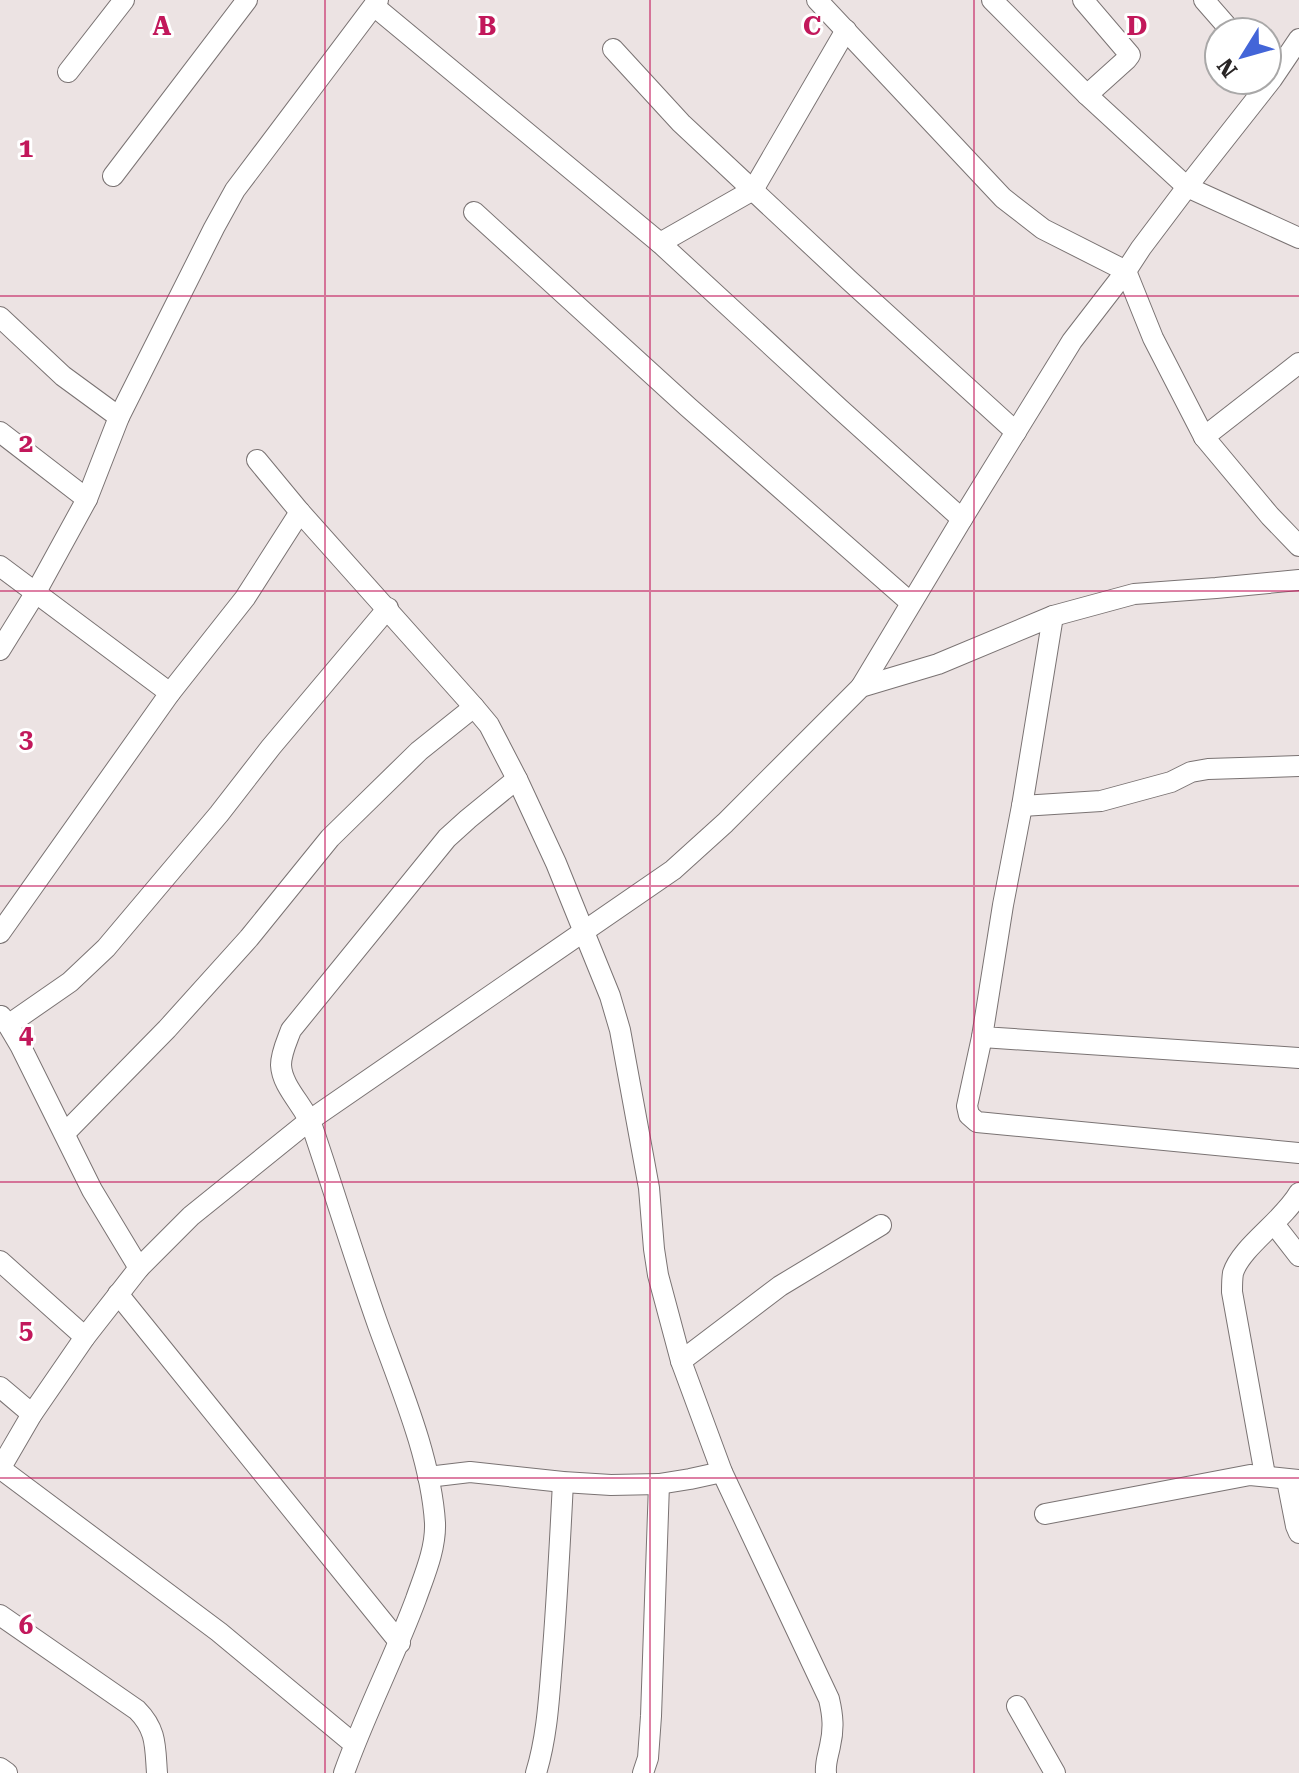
<svg xmlns="http://www.w3.org/2000/svg" width="1299" height="1773" font-family="'Roboto Serif',serif">
<rect width="100%" height="100%" fill="#ece3e3"/>
<g fill="none" stroke-linecap="round" stroke-linejoin="round">
<defs>
<g id="street">
<polyline points="817,0 1003,198 1043,229 1126,271 1153,338 1204,437 1270,516 1299,546"/>
<polyline points="992,0 1087,95 1187,187 1299,238"/>
<polyline points="1083,0 1130,55 1127,59 1087,95"/>
<polyline points="1204,0 1232,32"/>
<polyline points="374,6 660,243 840,409 962,519"/>
<polyline points="613,49 681,123 850,281 1016,432"/>
<polyline points="68,72 124,0"/>
<polyline points="113,176 247,0"/>
<polyline points="474,212 688,407 911,603"/>
<polyline points="660,243 753,190 846,30"/>
<polyline points="0,317 63,376 119,417"/>
<polyline points="0,432 87,499"/>
<polyline points="1204,437 1299,363"/>
<path d="M257 460 300 512 474 707 489 725 517 779 556 863 610 996 620 1030 649 1188 654 1249 658 1275 681 1361 722 1472 829 1699C833 1716 834 1729 830 1746 828 1756 825 1763 826 1773"/>
<polyline points="0,566 170,693"/>
<polyline points="1053,616 1022,806 1003,905 982,1037 1299,1058"/>
<polyline points="0,650 36,592 87,499 119,417 214,228 235,190 378,0"/>
<polyline points="861,687 962,519 1072,341 1126,271 1141,248 1187,187 1272,79 1299,39"/>
<polyline points="1022,806 1101,801 1171,782 1191,772 1208,769 1299,766"/>
<polyline points="0,933 170,693 245,598 300,512"/>
<polyline points="1,1016 8,1025 21,1047 92,1190 139,1268"/>
<polyline points="8,1025 70,982 106,948 219,814 271,747 388,608"/>
<polyline points="982,1037 967,1106 969,1115 977,1122 1299,1153"/>
<polyline points="65,1133 167,1029 249,938 330,838 419,751 474,707"/>
<polyline points="1274,1224 1299,1256"/>
<polyline points="0,1261 85,1337"/>
<polyline points="118,1294 400,1643"/>
<polyline points="681,1361 780,1286 881,1225"/>
<polyline points="0,1387 32,1414"/>
<polyline points="0,1469 32,1414 85,1337 139,1268 191,1216 310,1120 673,870 725,823 861,687 938,664 1053,616 1134,594 1216,588 1299,580"/>
<polyline points="1,1469 219,1632 354,1744"/>
<path d="M1265 1475 1232 1292C1232 1286 1232 1279 1233 1273 1241 1247 1283 1221 1299 1193"/>
<polyline points="428,1477 470,1472 563,1482 611,1485 659,1484 690,1479 722,1472"/>
<polyline points="1287,1480 1296,1526 1299,1533"/>
<polyline points="1045,1514 1250,1475 1299,1480"/>
<path d="M0 1615 137 1710C157 1730 155 1747 157 1773"/>
<polyline points="1017,1706 1055,1773"/>
<polyline points="0,1768 7,1773"/>
<path d="M344 1773C365 1714 394 1658 416 1599 424 1576 436 1549 435 1523 431 1458 400 1386 378 1325 355 1260 335 1194 313 1129 306 1107 282 1088 281 1065 281 1053 287 1041 291 1030L447 838 468 819 517 779"/>
<path d="M536 1773C547 1737 549 1699 552 1662 557 1602 560 1542 563 1482"/>
<polyline points="643,1773 648,1758 651,1716 659,1484"/>
</g>
</defs>
<use href="#street" stroke="#7a7373" stroke-width="22"/>
<use href="#street" stroke="#fff" stroke-width="20"/>
</g>
<path fill="none" stroke="#c2185b" stroke-width="2" stroke-opacity="0.55" d="M325 0V1773M650 0V1773M974 0V1773M0 296H1299M0 591H1299M0 886H1299M0 1182H1299M0 1478H1299"/>
<g font-size="26" text-anchor="middle" font-weight="bold" fill="#c2185b" stroke="#fff" stroke-width="6" stroke-linejoin="round" paint-order="stroke">
<text x="162" y="35">A</text>
<text x="487" y="35">B</text>
<text x="812" y="35">C</text>
<text x="1137" y="35">D</text>
<text x="26" y="157">1</text>
<text x="26" y="452">2</text>
<text x="26" y="748">3</text>
<text x="26" y="1043">4</text>
<text x="26" y="1339">5</text>
<text x="26" y="1634">6</text>
</g>
<g transform="translate(1243 56) rotate(233)"><circle r="38" fill="#ffffff" stroke="#a9a8a8" stroke-width="2"/>
<path d="M0-6L14 30L0 20L-14 30Z" fill="#4365d8"/>
<text y="-12" font-size="22" font-weight="bold" text-anchor="middle" fill="#292525">N</text>
</g>
</svg>
